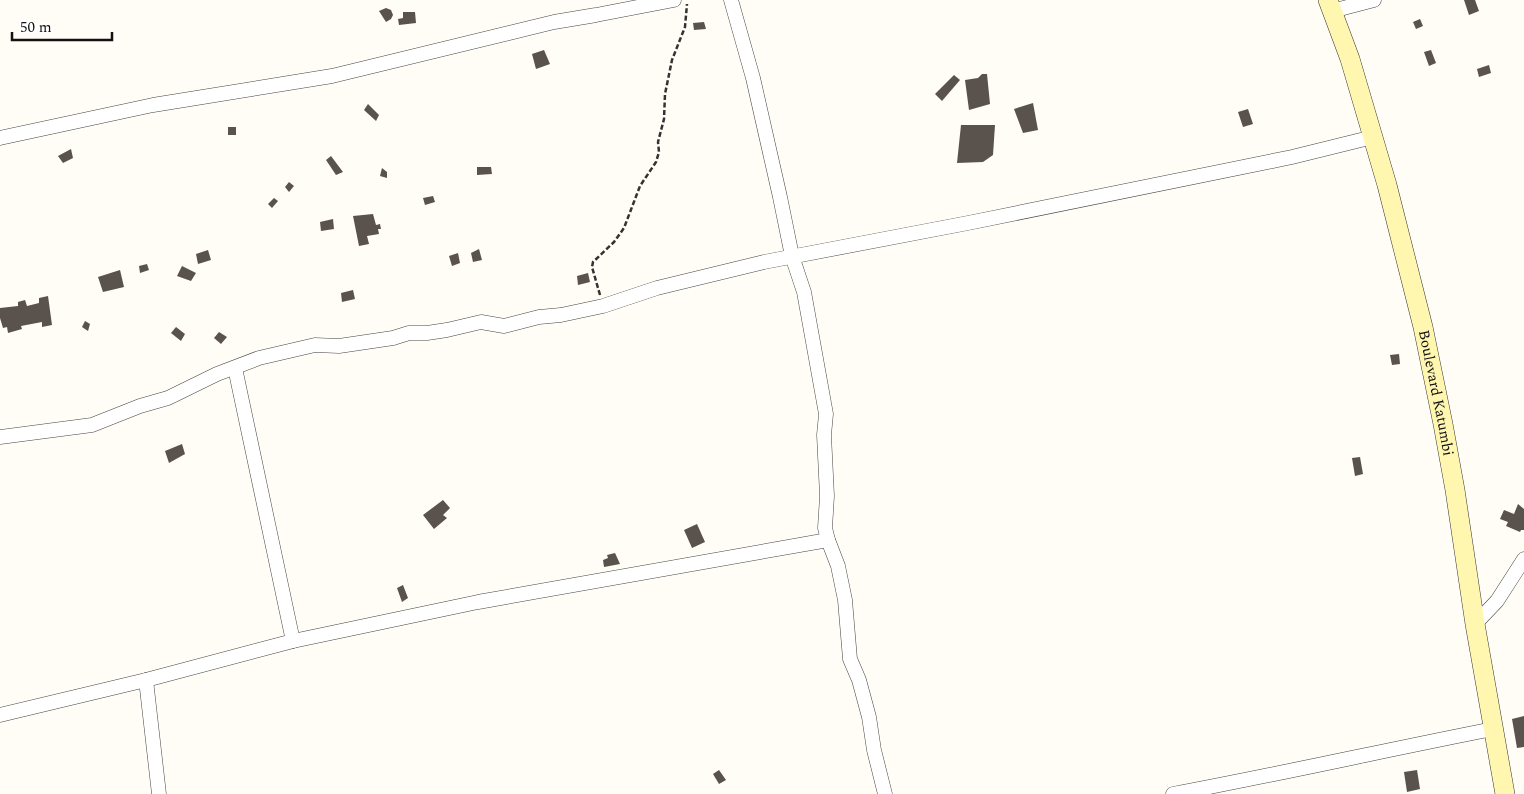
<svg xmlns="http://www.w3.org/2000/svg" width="1524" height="794" font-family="Spectral,serif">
<rect width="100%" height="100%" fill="#fffdf5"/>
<g fill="#5a524d">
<polygon points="1464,0 1475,0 1479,11 1469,15"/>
<polygon points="386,8 391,10 393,15 391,19 386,22 379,11"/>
<polygon points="403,12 415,12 416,23 399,25 398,19 403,18"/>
<polygon points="1420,19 1423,26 1416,29 1413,22"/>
<polygon points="704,22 706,29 694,30 693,23"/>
<polygon points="544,50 550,64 536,69 532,54"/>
<polygon points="1431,50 1436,63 1429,66 1424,52"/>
<polygon points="1489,65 1491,73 1479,77 1477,69"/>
<polygon points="982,74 987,74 990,104 969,110 965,80 978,78"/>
<polygon points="954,75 960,80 942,101 935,94"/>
<polygon points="1033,103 1038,130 1023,133 1014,109"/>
<polygon points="368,104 379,115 376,121 364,110"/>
<polygon points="1248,109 1253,124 1243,127 1238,112"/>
<polygon points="961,125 995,125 993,155 983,162 957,163"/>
<rect x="228" y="127" width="8" height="8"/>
<polygon points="71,149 73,158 63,163 58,156"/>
<polygon points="331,156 343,172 336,175 326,160"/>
<polygon points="477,167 491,167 492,174 477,175"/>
<polygon points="382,168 387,172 387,178 380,176"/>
<polygon points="289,182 294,186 289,192 285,187"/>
<polygon points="433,196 435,202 425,205 423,198"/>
<polygon points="274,198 278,201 272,208 268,204"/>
<polygon points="373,214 376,225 380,224 381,229 378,229 379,234 367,236 369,244 359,246 353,216"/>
<polygon points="333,219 334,229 321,231 320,222"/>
<polygon points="479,249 482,260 473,262 471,253"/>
<polygon points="208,250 211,260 198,264 196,254"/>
<polygon points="458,253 460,263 452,266 449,256"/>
<polygon points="147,264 149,270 140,273 139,266"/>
<polygon points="182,266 196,273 191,281 177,276"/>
<polygon points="120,270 124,287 103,292 98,277"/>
<polygon points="588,273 590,282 578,285 577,276"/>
<polygon points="353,290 355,299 342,302 341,293"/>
<polygon points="48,296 52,325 42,327 42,322 21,326 22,329 8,333 7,327 3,328 0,318 0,308 18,306 18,302 25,300 27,306 39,303 39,298"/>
<polygon points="85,321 90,324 88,331 82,327"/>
<polygon points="176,327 185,334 181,341 171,333"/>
<polygon points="219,332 227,337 221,344 214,338"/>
<polygon points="1399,354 1400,364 1392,365 1390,355"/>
<polygon points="182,444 185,454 169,463 165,451"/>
<polygon points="1360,457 1363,474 1355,476 1352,458"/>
<polygon points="443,500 450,508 443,515 447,518 434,529 423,515"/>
<polygon points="1518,504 1524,509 1524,530 1521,530 1520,532 1506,526 1508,522 1500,519 1504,510 1514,514"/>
<polygon points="697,524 705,542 692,548 684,530"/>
<polygon points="615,553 620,564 604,567 603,560 608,558 607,555"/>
<polygon points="403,585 408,598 402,602 397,588"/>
<polygon points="1524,716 1524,747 1517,748 1512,719"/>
<polygon points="719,770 726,780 719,784 713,774"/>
<polygon points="1417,770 1420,789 1407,792 1404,772"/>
</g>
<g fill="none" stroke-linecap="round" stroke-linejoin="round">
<defs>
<g id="street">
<polyline points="731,0 753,78 780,197 792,256 804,292 826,414 824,435 827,496 825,528 828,540 838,566 845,600 850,659 859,680 869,717 874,750 885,794"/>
<polyline points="1332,11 1374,0"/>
<polyline points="0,138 153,105 332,76 554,22 596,15 674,0"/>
<polyline points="235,368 293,641"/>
<polyline points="0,437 92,425 140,406 168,398 217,374 259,358 315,345 339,346 393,338 409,333 427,333 447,330 481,322 504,326 539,317 561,315 603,306 657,288 764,262 968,223 1292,157 1373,137"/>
<polyline points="1475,624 1497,601 1524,559"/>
<polyline points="146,680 159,794"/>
<polyline points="0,715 146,680 293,641 478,602 828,540"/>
<path d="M1173 794C1280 774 1386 750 1493 729"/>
</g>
<g id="secondary">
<path id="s1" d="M1328 0 1350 59 1387 185 1423 327 1443 424 1455 490 1475 624 1505 794"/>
</g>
</defs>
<use href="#street" stroke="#444" stroke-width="15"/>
<use href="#secondary" stroke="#333" stroke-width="20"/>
<polyline stroke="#333" stroke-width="2.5" stroke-dasharray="5 2.5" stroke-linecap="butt" points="600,295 592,267 593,262 614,242 624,228 640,186 656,162 659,152 658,142 664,119 665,94 672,60 685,27 687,4"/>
<use href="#street" stroke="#fff" stroke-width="14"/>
<use href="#secondary" stroke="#fff6b0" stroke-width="19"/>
</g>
<g text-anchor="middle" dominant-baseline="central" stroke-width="5" stroke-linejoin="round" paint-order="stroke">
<g font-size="15" fill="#111" stroke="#fff">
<text stroke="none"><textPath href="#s1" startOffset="408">Boulevard Katumbi</textPath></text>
</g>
</g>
<path d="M12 32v8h100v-8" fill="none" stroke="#111111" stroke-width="2.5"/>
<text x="20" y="32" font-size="15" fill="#111111" stroke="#ffffff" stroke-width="4" paint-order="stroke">50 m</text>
</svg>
